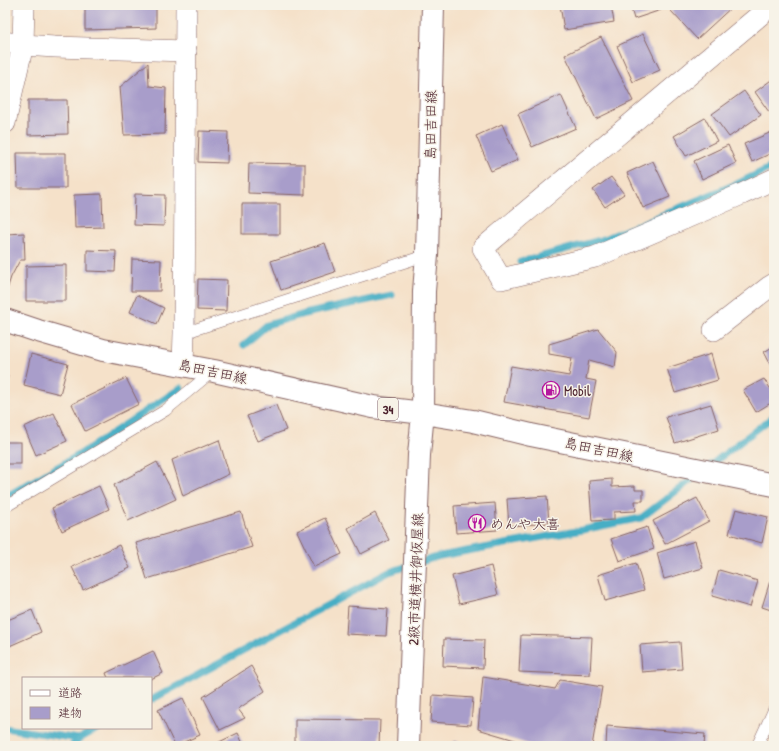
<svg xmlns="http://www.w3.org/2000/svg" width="779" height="751" font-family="'Patrick Hand','Klee One',sans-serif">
<rect width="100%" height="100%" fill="#f7f3e8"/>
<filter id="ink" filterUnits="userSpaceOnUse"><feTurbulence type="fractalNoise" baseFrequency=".025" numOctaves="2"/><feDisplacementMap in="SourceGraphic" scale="8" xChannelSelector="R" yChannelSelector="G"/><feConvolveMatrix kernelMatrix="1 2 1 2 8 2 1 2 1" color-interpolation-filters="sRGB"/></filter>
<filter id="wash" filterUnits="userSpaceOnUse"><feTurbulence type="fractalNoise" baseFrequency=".012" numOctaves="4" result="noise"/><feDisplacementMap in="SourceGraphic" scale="16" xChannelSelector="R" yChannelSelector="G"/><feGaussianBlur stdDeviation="0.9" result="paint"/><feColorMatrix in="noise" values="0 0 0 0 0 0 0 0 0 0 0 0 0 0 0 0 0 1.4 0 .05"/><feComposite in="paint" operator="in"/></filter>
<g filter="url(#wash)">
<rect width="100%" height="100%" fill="#f5e1c9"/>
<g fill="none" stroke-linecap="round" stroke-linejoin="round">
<g stroke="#46aec5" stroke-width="7">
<polyline points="520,262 607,238 741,182 774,166"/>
<polyline points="244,345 267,325 304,314 392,295"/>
<polyline points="708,467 774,416"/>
<polyline points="5,497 82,453 181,388"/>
<polyline points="151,700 389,572 440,556 582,530 641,518 700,473"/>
<polyline points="5,728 79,739"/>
<polyline points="72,746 79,739 99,728"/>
</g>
</g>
<g id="blocks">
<g fill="#a89dca">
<polygon points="85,5 156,5 156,28 85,30"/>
<polygon points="560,5 611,5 614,22 564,30"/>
<polygon points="630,5 659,5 661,10 634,19"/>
<polygon points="678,5 734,5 697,39 671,11"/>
<polygon points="643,34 660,70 633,82 617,46"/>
<polygon points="601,37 633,101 596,119 565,55"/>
<polygon points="148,63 149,86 166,88 165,134 124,135 120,87"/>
<polygon points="774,78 774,108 769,112 755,92"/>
<polygon points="744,91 761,115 729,137 712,114"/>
<polygon points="561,95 576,128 532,147 518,114"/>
<polygon points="28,100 67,100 68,134 28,135"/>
<polygon points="705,118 717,141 686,156 674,136"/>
<polygon points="502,124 518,160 491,171 476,136"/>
<polygon points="199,131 228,132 227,163 198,162"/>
<polygon points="774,131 774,152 752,162 744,144"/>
<polygon points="728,145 736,163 702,179 694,161"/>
<polygon points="17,153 66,153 66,188 18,188"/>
<polygon points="653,161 670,197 643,208 627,173"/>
<polygon points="249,163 305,164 305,195 248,193"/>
<polygon points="611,177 624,194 605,207 593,190"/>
<polygon points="102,194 103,227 75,228 74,195"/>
<polygon points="135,194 165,195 164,226 134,225"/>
<rect x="242" y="204" width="38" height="30"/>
<polygon points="24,233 25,260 20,260 11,277 5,296 5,245 8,245 7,234"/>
<polygon points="325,243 335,272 281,290 271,261"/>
<polygon points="87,250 116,251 115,272 87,271"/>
<polygon points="132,259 161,260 160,291 131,291"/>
<polygon points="66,265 66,301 26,301 26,266"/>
<polygon points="198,279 227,280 226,311 197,310"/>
<polygon points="137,295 164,308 157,324 130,312"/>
<polygon points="598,329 617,352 615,367 589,360 586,379 596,381 589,417 504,402 511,366 569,376 572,358 549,354 549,344"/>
<polygon points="774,346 774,371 764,352"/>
<polygon points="31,354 68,364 60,394 24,385"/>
<polygon points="711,354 718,380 675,393 667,368"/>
<polygon points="5,375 8,376 6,386 5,386"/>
<polygon points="126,378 139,404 85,431 72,404"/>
<polygon points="764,379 774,394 774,401 756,412 743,390"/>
<polygon points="711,404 719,429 675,443 666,417"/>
<polygon points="276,405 286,430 258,441 247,416"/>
<polygon points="54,413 67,441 36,455 24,427"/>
<polygon points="219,440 229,474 183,496 172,460"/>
<rect x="5" y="442" width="16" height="22"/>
<polygon points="157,462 176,499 128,521 114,485"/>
<polygon points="612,479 612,487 635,486 635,490 643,490 643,501 635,501 636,511 614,512 614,520 592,521 589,481"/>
<polygon points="99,486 109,509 62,531 52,508"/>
<polygon points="547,496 549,523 509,526 507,499"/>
<polygon points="697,498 709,521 665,544 653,521"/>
<polygon points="495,503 497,530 456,533 454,506"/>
<polygon points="736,509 768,517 762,543 729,534"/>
<polygon points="241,512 252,547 147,579 136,543"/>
<polygon points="375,513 389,540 361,554 348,528"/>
<polygon points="325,518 342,554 314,567 297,531"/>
<polygon points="647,527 654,549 619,561 611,539"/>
<polygon points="695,541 703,568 664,579 657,553"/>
<polygon points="119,545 130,568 83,590 72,567"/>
<polygon points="636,563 644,590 605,601 598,575"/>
<polygon points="491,566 498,595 459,604 452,576"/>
<polygon points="719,570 758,581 750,607 712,596"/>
<polygon points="770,581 774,582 774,611 762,607"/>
<polygon points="348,606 388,609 386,636 346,634"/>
<polygon points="32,610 41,632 5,648 5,621"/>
<polygon points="521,635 592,637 590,675 519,672"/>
<polygon points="444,639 484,640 483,668 443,666"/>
<polygon points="680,642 682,669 642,672 640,645"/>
<polygon points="153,651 163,673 151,679 151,678 108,678 106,673"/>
<polygon points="251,666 265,691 238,709 245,718 220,730 203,697"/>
<polygon points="483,677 555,689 560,680 602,687 592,746 535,746 478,729"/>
<polygon points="433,695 473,698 471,725 431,722"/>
<polygon points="183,698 200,735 175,746 158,710"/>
<polygon points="295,719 380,720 379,746 295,746"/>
<polygon points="607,726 705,734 704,746 606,746"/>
<polygon points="238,733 244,746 214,746 213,745"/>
<polygon points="454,741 475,745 475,746 453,746"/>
</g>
</g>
</g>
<g filter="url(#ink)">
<use href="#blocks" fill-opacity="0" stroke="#866362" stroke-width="1"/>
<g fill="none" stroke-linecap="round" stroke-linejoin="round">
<defs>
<g id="service">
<polyline points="184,333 427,255"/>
<polyline points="5,507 166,410 213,371"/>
<polyline points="757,746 774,709"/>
</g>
<g id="minor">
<polyline points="772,5 483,248 501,279 595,257 742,194 774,179"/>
<polyline points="5,42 23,45 55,47 186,51"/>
<polyline points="5,123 23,45 24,5"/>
<polyline points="714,330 769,287 774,284"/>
<polyline points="183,365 184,333 186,5"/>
</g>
<polyline id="tertiary" points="408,746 419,455 423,413"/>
<g id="primary">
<polyline points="5,320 38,331 103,350 214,371 373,407 423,413 473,421 531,435 774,485"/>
<polyline points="423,413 424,291 427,255 433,5"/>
</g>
</defs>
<use href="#service" stroke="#866362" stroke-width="12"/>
<use href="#minor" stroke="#866362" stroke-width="22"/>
<use href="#tertiary" stroke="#866362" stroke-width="24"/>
<use href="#primary" stroke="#866362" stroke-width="24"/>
<use href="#service" stroke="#fff" stroke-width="11"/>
<use href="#minor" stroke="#fff" stroke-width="21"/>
<use href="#tertiary" stroke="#fff" stroke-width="22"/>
<use href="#primary" stroke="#fff" stroke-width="22"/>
</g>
</g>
<defs>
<symbol id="fuel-ring" viewBox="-11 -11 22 22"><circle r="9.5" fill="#f7f3e8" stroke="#b5179e" stroke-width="1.5"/><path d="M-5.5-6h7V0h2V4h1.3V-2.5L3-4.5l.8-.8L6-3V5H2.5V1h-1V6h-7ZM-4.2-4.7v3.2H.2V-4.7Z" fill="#b5179e"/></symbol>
<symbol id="restaurant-ring" viewBox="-11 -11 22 22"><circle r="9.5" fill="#f7f3e8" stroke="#b5179e" stroke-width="1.5"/><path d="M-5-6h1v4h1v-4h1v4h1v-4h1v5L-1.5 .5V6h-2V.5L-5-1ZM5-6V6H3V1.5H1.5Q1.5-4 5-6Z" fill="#b5179e"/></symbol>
</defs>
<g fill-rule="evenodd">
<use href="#fuel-ring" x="541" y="380" width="20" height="20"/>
<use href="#restaurant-ring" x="467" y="513" width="20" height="20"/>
</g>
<g text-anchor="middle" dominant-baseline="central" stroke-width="3" stroke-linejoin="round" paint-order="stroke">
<rect fill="#f7f3e8" stroke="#7e5f64" stroke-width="1" x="378" y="398" width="20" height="22" rx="3"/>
<g font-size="13" font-weight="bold" fill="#4a1f2b">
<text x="388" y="409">34</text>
</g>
<g font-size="14" fill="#4a1f2b" stroke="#f7f3e8">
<text transform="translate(430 125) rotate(-89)">島田吉田線</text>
<text transform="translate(213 371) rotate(12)">島田吉田線</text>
<text transform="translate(599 449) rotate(12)">島田吉田線</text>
<text transform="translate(415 579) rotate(-88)">2級市道横井御仮屋線</text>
</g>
<g font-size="14" fill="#4a1f2b" stroke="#f7f3e8" text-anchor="start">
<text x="564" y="390">Mobil</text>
<text x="490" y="523">めんや大喜</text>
</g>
</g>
<rect width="779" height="751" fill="none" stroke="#f7f3e8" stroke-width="20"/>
<rect x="22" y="677" width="130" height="52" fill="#f7f3e8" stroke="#b29e9c"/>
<rect x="30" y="690" width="20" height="6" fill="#ffffff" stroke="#b29e9c"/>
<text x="58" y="697" font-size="12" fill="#4a1f2b">道路</text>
<rect x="30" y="707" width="20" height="12" fill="#a89dca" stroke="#b29e9c"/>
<text x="58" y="717" font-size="12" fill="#4a1f2b">建物</text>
</svg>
